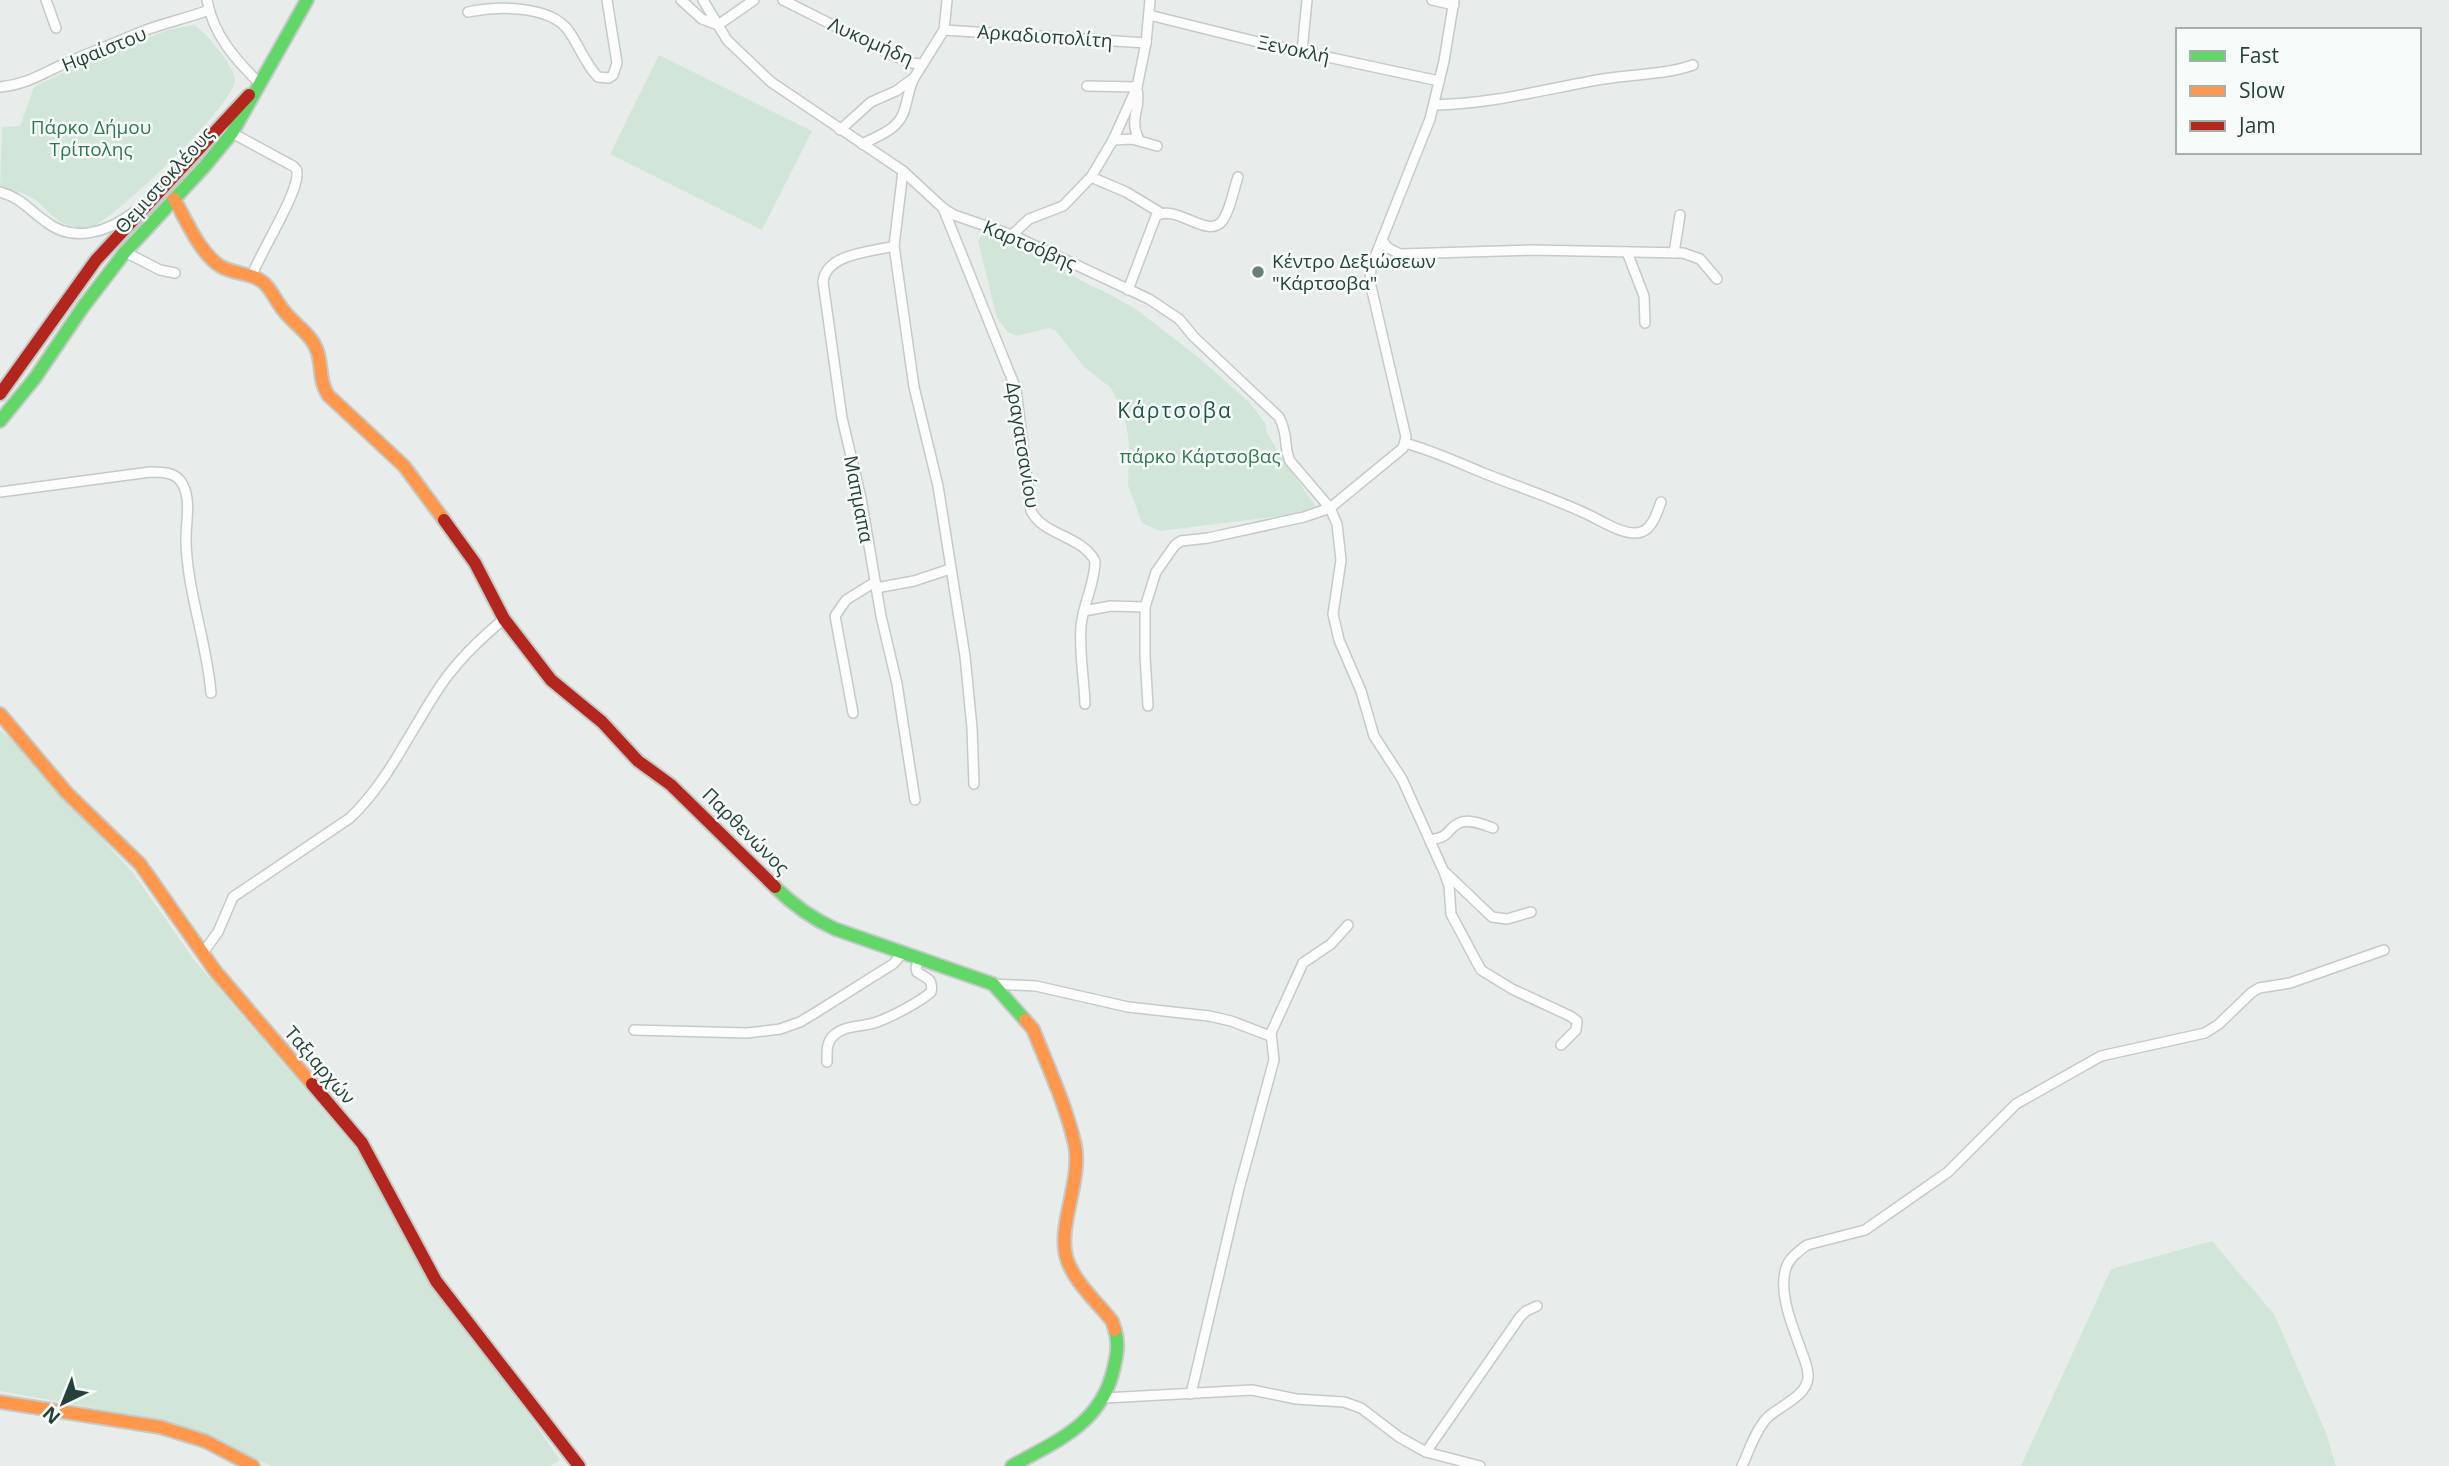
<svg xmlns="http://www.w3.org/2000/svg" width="2449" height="1466" font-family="'Open Sans',sans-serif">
<rect width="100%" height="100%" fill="#e8edeb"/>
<g fill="#d1e6d8">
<path d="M194 25C205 31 235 67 235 80 235 104 114 220 90 228 85 230 79 228 74 227 53 223 47 206 31 197 22 192 10 189 0 188L2 127 20 126 34 87 81 64 168 30Z"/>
<polygon points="659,55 812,131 762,230 610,154"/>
<polygon points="983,233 1001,236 1036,252 1080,280 1113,296 1137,310 1198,357 1249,402 1265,423 1267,433 1279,453 1316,507 1304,513 1160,531 1142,523 1128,485 1129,442 1124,413 1111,388 1084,367 1056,331 1049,328 1017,336 1008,332 997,318 978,241"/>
<polygon points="0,730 21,748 133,873 195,961 354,1146 436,1281 560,1460 551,1466 271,1466 203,1433 171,1422 0,1391"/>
<polygon points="2212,1241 2274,1314 2326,1433 2336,1466 2021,1466 2111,1269"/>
</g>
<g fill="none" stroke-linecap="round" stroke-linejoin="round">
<defs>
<g id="street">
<polyline points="46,0 56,28"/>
<path d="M207 0C213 35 236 60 260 84"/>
<polyline points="681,0 702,19 718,25 754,0"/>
<path d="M703 0 727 40 771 82 903 171 943 208 954 215 1012 235 1149 299 1179 319 1194 337 1279 417C1289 436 1283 445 1290 461L1330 508 1337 524 1341 560 1333 614 1339 640 1361 691 1374 736 1402 779 1444 872 1449 886 1451 914 1481 970 1512 989 1570 1016 1577 1021 1576 1030 1561 1045"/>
<polyline points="783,0 892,55 912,63 922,64"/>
<polyline points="1432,0 1454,5"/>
<path d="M468 12C496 6 549 5 568 30 579 45 585 64 598 77L609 78 613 75 617 63 607 0"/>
<polyline points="1149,15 1258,42 1439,81"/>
<polyline points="944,30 1146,43"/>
<polyline points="1302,51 1307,0"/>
<polyline points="1087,86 1137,87"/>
<path d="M0 87C28 84 41 74 66 63 89 53 113 44 136 34 159 24 185 19 209 10"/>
<path d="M1137 89C1142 109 1128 116 1139 140"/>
<path d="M1434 105C1492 104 1546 89 1603 79 1632 74 1665 75 1693 65"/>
<polyline points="840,130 871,102 896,91 914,78 944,30 947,0"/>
<path d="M232 133 293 166C297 170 297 169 297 176 295 198 262 250 252 275"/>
<polyline points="1113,140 1132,139 1157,146"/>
<path d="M862 144C880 135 900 129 905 108 908 98 909 89 913 80"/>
<polyline points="903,171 894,246 914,387 938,486 965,656 972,728 974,784"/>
<polyline points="1091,177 1126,192 1161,213"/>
<path d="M0 192C20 197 29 210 45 221 73 244 108 232 134 212"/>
<path d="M943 208 1016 389 1031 511C1044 536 1081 535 1095 561 1095 584 1083 604 1081 626 1079 652 1084 678 1085 704"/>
<polyline points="1012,235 1029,219 1063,206 1091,177 1113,140 1137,87 1146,43 1150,0"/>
<polyline points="1382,240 1388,248 1400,254 1531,250 1683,253 1700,259 1717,279"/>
<path d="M894 246C872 252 826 253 823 282L842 418 861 498 881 616 897 684 915 800"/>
<polyline points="125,252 160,270 175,273"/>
<polyline points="1627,252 1644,296 1645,323"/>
<polyline points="1674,253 1680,215"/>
<path d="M1128 290 1156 216C1177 203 1208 241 1223 220 1231 208 1233 191 1238 177"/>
<path d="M1405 443C1434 451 1459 463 1486 474 1521 488 1556 499 1591 516 1603 522 1627 537 1641 532 1653 528 1657 512 1661 502"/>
<path d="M0 492 150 472C163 472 177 472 183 485 191 500 186 522 186 538 186 588 207 642 211 693"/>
<polyline points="876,588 914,581 950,569"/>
<polyline points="1084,611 1111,606 1145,607"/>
<polyline points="1148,706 1145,656 1145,607 1156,572 1175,545 1181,541 1208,538 1304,517 1330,508 1403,448 1406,437 1370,282 1371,267 1430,119 1444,61 1454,0"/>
<polyline points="853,713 835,616 846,600 875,582"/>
<path d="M1430 840C1453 836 1445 830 1459 823 1469 818 1484 825 1493 828"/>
<polyline points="1446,873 1492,917 1507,919 1531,912"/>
<path d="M202 954 218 932 233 897 350 818C389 781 411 729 441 685 458 660 481 638 504 619"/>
<polyline points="993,984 1036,986 1128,1007 1209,1016 1231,1021 1270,1036"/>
<polyline points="634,1030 747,1033 780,1029 800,1022 815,1013 893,964 903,953"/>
<path d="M827 1062C827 1052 826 1042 834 1035 845 1025 863 1027 877 1022 891 1017 920 1002 931 992 934 979 926 978 917 972L916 968 919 958"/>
<polyline points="1191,1394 1239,1189 1274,1060 1271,1033 1303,963 1331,944 1348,925"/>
<polyline points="1105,1398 1252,1390 1296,1399 1344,1402 1361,1408 1399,1437 1426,1452 1480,1466"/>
<polyline points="1426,1452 1520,1317 1526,1311 1537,1306"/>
<path d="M1742 1466C1749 1451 1755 1431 1767 1418 1779 1406 1806 1397 1808 1378 1809 1367 1803 1357 1800 1347 1792 1325 1778 1292 1786 1268 1789 1258 1799 1251 1807 1245L1865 1230 1948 1172 2016 1104 2101 1056 2205 1033 2219 1024 2251 993 2259 988 2290 983 2384 950"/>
</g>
<g id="fast">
<polyline points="0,421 35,378 83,307 125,252 205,166 232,133 307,0"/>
<path d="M775 887C793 905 811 918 835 929L993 984 1025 1020"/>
<path d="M1012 1466C1058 1440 1102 1424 1114 1367 1117 1354 1119 1343 1115 1330"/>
</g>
<g id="slow">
<path d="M174 199C187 221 199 252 220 266 234 275 253 272 265 284 273 292 277 303 284 311 294 324 310 333 316 348 323 363 318 380 328 395L404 466 444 520"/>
<polyline points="0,714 67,793 140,864 216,972 312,1084"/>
<path d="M1025 1020 1033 1029C1048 1067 1066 1105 1075 1145 1082 1179 1058 1225 1066 1256 1072 1280 1097 1302 1112 1321L1115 1330"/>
<polyline points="0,1402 160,1427 205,1441 253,1466"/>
</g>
<g id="jam">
<polyline points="0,394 96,260 249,95"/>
<polyline points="444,520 475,563 504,619 551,680 602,722 638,761 671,785 775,887"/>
<polyline points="312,1084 362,1143 436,1281 579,1466"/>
</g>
</defs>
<use href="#street" stroke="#c5cac8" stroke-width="12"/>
<use href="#fast" stroke="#c3cbc8" stroke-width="16"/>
<use href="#slow" stroke="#c3cbc8" stroke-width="16"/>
<use href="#jam" stroke="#c3cbc8" stroke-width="16"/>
<use href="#street" stroke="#fcfcfc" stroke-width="9"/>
<use href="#fast" stroke="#63d668" stroke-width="12"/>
<use href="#slow" stroke="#ff974d" stroke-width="12"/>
<use href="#jam" stroke="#b3261e" stroke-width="12"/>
</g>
<circle fill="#697e78" stroke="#f7fbf9" stroke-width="2.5" cx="1258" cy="272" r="7"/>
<g text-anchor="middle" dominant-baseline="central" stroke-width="5" stroke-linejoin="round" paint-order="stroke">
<g font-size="19" fill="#24423a" stroke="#f7fbf9">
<text transform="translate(1045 36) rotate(4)">Αρκαδιοπολίτη</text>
<text transform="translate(871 41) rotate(24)">Λυκομήδη</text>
<text transform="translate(104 49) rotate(-22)">Ηφαίστου</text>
<text transform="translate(1294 49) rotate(12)">Ξενοκλή</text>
<text transform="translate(164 180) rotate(-48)">Θεμιστοκλέους</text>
<text transform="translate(1030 245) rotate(23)">Καρτσόβης</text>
<text transform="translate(1023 445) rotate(81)">Δραγατσανίου</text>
<text transform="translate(859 499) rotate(79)">Μαπμαπα</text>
<text transform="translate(746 831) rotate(45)">Παρθενώνος</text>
<text transform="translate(320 1065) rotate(49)">Ταξιαρχών</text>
</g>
<g font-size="19" fill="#2d7a4b" stroke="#f7fbf9">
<text x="91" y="127">Πάρκο Δήμου<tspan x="91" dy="22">Τρίπολης</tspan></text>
<text x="1200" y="456">πάρκο Κάρτσοβας</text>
</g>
<g font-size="19" fill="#24423a" stroke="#f7fbf9" text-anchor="start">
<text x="1272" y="261">Κέντρο Δεξιώσεων<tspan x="1272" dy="22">"Κάρτσοβα"</tspan></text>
</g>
<g font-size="21" letter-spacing="2" fill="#1f5548" stroke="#f7fbf9">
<text x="1175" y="410">Κάρτσοβα</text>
</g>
</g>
<rect x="2176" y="28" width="245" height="126" fill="#f7fbf9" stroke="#a3b1ad" stroke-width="2"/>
<rect x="2190" y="51" width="35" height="10" fill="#63d668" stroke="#a3b1ad" stroke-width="2"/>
<text x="2239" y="63" font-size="21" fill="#24423a">Fast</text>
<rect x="2190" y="86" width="35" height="10" fill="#ff974d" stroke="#a3b1ad" stroke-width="2"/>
<text x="2239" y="98" font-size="21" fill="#24423a">Slow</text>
<rect x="2190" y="121" width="35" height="10" fill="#b3261e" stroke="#a3b1ad" stroke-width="2"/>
<text x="2239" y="133" font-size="21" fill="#24423a">Jam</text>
<g transform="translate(63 1403) rotate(223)" stroke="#f7fbf9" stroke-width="5" paint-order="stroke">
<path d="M0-5L12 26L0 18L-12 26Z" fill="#24423a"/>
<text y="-10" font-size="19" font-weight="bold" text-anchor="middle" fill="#24423a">N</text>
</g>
</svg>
